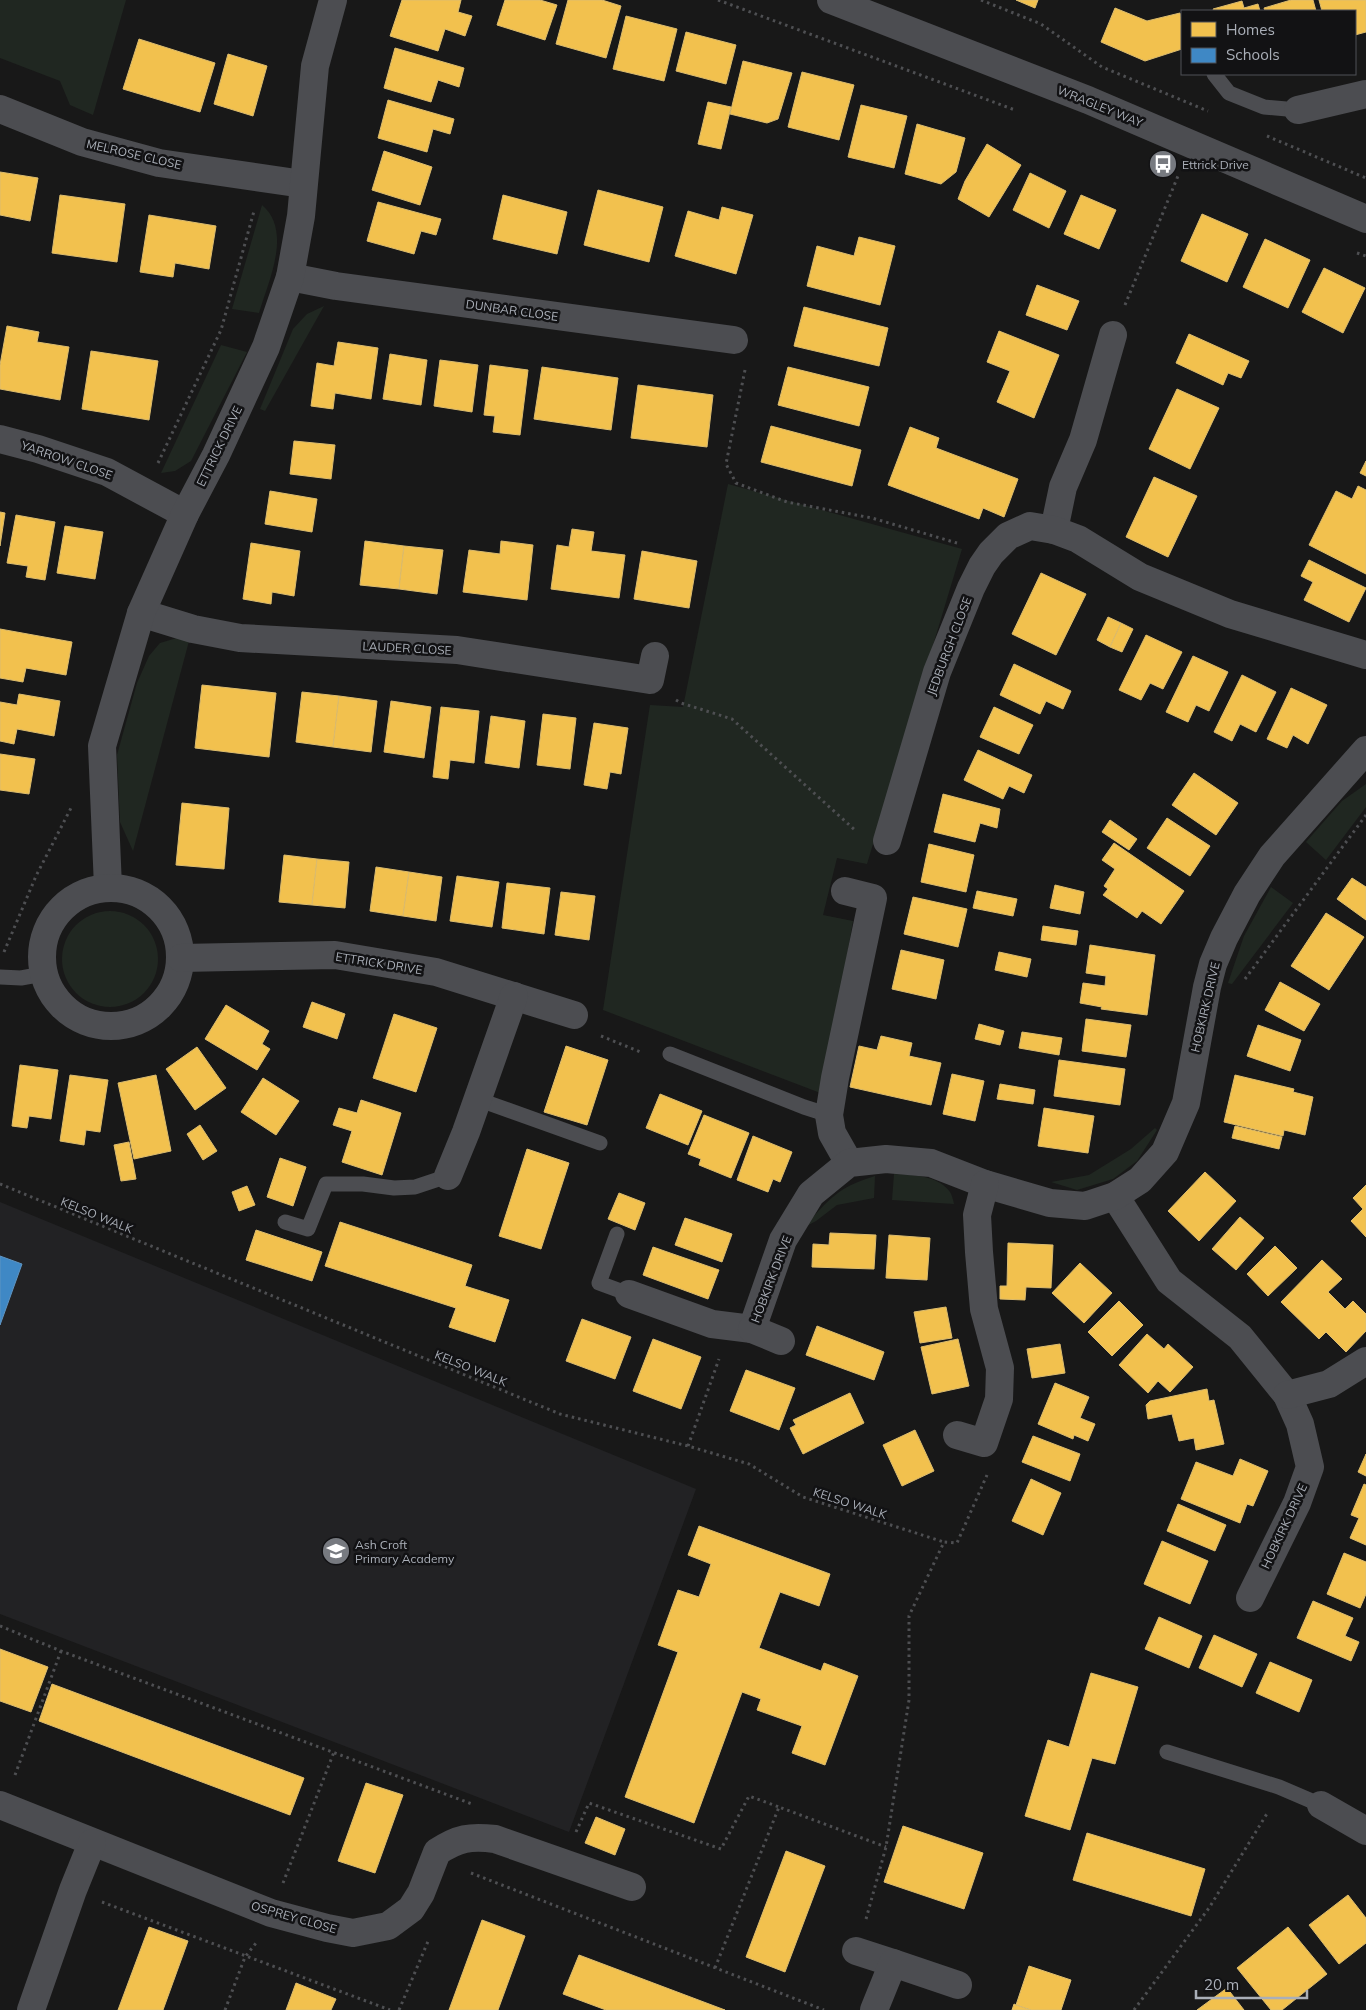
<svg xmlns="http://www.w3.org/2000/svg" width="1366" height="2010" font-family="Mulish,sans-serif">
<rect width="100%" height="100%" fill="#181818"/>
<polygon fill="#222224" points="0,1202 696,1489 569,1832 0,1614"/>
<g fill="#202721">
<polygon points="0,0 126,0 93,115 70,105 60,81 0,58"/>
<path d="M262 205C293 231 268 282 259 313L232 309Z"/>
<polygon points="324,306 265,411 260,409 293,329 307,314"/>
<polygon points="221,345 247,352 191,461 175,471 161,473"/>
<polygon points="728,484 962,549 867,864 837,858 823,915 853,921 823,1094 603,1010 650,705 683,707"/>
<polygon points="180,637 189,641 133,851 120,822 117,755 137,683 149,656 160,643"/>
<polygon points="1366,784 1366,807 1326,860 1306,842 1342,801"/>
<polygon points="1271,887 1293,903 1232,984 1228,983 1244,936"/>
<circle cx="110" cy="959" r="48"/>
<polygon points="1155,1128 1157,1130 1137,1161 1113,1179 1077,1190 1051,1182 1089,1175 1131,1149"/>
<path d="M894 1174C912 1175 938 1175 950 1192 952 1195 953 1200 954 1204L892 1200Z"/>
<path d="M875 1176 874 1198 837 1205 816 1221 803 1228C830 1199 836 1188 875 1176Z"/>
</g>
<g fill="#f2c14e" stroke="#dcbc6e">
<polygon points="402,0 461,0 458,12 472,16 465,36 445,29 438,51 390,36"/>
<polygon points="505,0 540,0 557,5 545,40 497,25"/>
<polygon points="568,0 602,0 621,6 606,58 556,44"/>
<polygon points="1016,0 1038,0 1035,8"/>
<polygon points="1291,0 1313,0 1316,11 1265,11 1264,8"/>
<polygon points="1319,0 1366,0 1366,32 1355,35 1355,11 1322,11"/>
<polygon points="1242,1 1244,8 1258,4 1260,11 1214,11 1213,9"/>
<polygon points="1115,8 1147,21 1180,13 1182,21 1182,49 1145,61 1101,42"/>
<polygon points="626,16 677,29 664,81 613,69"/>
<polygon points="686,32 736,45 726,84 676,71"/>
<polygon points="139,39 215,63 200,112 123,89"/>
<polygon points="395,48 464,68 459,87 438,80 431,102 384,88"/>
<polygon points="228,54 267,66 253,116 214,104"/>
<polygon points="743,61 792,73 778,119 767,123 730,114"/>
<polygon points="802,72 854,85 839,140 788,127"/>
<polygon points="388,100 454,119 450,134 433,129 427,152 378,138"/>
<polygon points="708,102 731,107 721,149 698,144"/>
<polygon points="861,105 907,116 894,168 848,157"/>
<polygon points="917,124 965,138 956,172 941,184 905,174"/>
<polygon points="987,144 1021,165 989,217 958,199 965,181"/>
<polygon points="384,151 432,167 420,205 372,190"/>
<polygon points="0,172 38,178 30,221 0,215"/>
<polygon points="1030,173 1066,191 1049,228 1013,210"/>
<polygon points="598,190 663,207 649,262 584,245"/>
<polygon points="60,195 125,204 117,262 52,253"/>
<polygon points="503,195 567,212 557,254 493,239"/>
<polygon points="1081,195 1116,210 1099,249 1064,234"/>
<polygon points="378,202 441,219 436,235 421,231 414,254 367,241"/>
<polygon points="722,207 753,215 736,274 675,256 688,211 719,220"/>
<polygon points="1202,214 1248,234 1227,282 1181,261"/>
<polygon points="149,215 216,226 209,269 175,263 173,277 140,272"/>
<polygon points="859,237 895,246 880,305 807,286 817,246 854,256"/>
<polygon points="1265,239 1310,260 1288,308 1243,287"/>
<polygon points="1324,268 1365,288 1343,333 1302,312"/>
<polygon points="1037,285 1079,301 1067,330 1026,315"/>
<polygon points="804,307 888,328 879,366 794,346"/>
<polygon points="7,326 39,332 37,342 69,347 60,400 0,389 0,365"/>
<polygon points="999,331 1059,355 1034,418 997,402 1010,371 987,362"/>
<polygon points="1189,334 1249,361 1241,378 1228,373 1223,385 1176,363"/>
<polygon points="338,342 378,348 371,399 335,393 333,409 311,406 317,363 334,366"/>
<polygon points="91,351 158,361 149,420 82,409"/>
<polygon points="390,354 427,360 421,405 383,399"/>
<polygon points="440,360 478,365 472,412 434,406"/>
<polygon points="490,365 528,370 520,435 493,432 495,416 484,415"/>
<polygon points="542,367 618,378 611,430 534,419"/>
<polygon points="788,367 869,387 859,426 778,405"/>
<polygon points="638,385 713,395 707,447 631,438"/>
<polygon points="1177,389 1219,408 1190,469 1149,449"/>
<polygon points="771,426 861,450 852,486 761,462"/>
<polygon points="910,427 939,438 936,448 1018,479 1004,517 983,508 979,519 888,485"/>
<polygon points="294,441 335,445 331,479 290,474"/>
<polygon points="1366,461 1366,476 1360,473"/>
<polygon points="1154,477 1197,496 1168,557 1126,537"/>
<polygon points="1358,486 1366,490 1366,574 1309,545 1336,491 1352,499"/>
<polygon points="270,491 317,499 312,532 265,524"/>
<polygon points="0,512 5,513 0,546"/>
<polygon points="16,515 55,522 45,580 26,577 28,566 7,563"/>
<polygon points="65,526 103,532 95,579 57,573"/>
<polygon points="572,529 594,532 591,551 625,555 619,598 551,589 557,545 569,547"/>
<polygon points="365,541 404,546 399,589 360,585"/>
<polygon points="501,541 533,545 527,600 463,592 469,550 500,554"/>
<polygon points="251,543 300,551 294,596 272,592 271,604 243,599"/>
<polygon points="404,546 443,550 437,594 399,589"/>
<polygon points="642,551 697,561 689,608 634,599"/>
<polygon points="1309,560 1366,588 1349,622 1304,600 1313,582 1301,576"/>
<polygon points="1041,573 1086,594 1056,655 1012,634"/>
<polygon points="1108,617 1121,623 1110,647 1097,640"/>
<polygon points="1121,623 1133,629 1122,652 1110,647"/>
<polygon points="0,629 72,642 66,675 26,668 23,682 0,678"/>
<polygon points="1146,635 1182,652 1163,689 1150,683 1141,700 1119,690"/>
<polygon points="1193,656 1228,672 1209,711 1196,705 1188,722 1166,712"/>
<polygon points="1014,664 1071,691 1063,709 1046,701 1040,714 1000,695"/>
<polygon points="1242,675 1276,692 1256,732 1240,724 1232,741 1214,732"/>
<polygon points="202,685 276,693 269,757 195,748"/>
<polygon points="1291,688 1327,705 1308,744 1293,735 1287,748 1267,739"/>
<polygon points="302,692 339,696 333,747 296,742"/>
<polygon points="19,694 60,701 54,736 17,729 14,744 0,741 0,702 17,705"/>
<polygon points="339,696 377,701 371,752 333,747"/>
<polygon points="391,701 431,707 424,758 384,752"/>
<polygon points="441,707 479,711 474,763 450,760 448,779 433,777"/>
<polygon points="994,707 1033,725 1019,754 980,737"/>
<polygon points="543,714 576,718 570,769 537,765"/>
<polygon points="491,716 525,721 519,768 485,763"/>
<polygon points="594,723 628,728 621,774 610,772 607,789 584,785"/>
<polygon points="978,750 1032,775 1024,793 1009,786 1003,799 964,780"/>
<polygon points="0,754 35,759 29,794 0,790"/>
<polygon points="1194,773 1238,803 1216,835 1172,805"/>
<polygon points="943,794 1000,809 997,828 980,823 975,842 934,832"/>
<polygon points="182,803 229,808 224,869 176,865"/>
<polygon points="1167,818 1210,846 1190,876 1147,848"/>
<polygon points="1110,820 1137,839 1129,850 1102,832"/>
<polygon points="1114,843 1184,891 1161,924 1142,911 1137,918 1103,895 1108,889 1104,886 1115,869 1102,860"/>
<polygon points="929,844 974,855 966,892 921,882"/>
<polygon points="284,855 317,859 312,905 279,902"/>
<polygon points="317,859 349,862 345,908 312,905"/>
<polygon points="376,867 409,872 403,916 370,911"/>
<polygon points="409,872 442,877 436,921 403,916"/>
<polygon points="457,876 499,882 492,927 450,921"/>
<polygon points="1352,878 1366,887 1366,920 1337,899"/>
<polygon points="507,883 550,888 544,934 502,928"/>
<polygon points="1055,885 1084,892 1080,914 1050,908"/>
<polygon points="977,891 1017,899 1013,916 973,908"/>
<polygon points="561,892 595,896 589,940 555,935"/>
<polygon points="913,897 967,909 958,947 904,934"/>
<polygon points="1326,913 1364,937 1329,990 1291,966"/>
<polygon points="1043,926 1078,931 1076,945 1041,940"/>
<polygon points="1090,945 1155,955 1147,1015 1101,1009 1102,1007 1080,1003 1083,983 1105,986 1106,976 1086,973"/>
<polygon points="901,950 944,960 936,999 892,989"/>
<polygon points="999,952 1031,959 1027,977 995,970"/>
<polygon points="1280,982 1320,1004 1304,1031 1265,1010"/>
<polygon points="312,1002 345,1014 337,1039 303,1027"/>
<polygon points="226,1005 269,1031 262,1044 270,1049 257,1070 205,1039"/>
<polygon points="394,1014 437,1028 416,1092 373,1078"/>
<polygon points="1086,1019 1131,1025 1126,1057 1082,1051"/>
<polygon points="979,1024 1004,1031 1000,1045 975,1039"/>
<polygon points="1258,1025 1301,1040 1290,1071 1247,1056"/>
<polygon points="1022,1032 1062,1038 1059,1055 1019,1048"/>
<polygon points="881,1036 912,1043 909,1056 941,1063 931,1105 850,1087 859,1046 877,1050"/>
<polygon points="566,1046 608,1060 587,1125 544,1112"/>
<polygon points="197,1047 226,1088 195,1110 166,1069"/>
<polygon points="1059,1060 1125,1069 1120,1105 1054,1096"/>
<polygon points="20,1065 58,1070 51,1119 29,1116 27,1128 12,1126"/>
<polygon points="952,1074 984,1081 975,1121 943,1114"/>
<polygon points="70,1075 108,1080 100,1132 86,1130 84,1145 60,1141"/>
<polygon points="156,1075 171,1151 134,1159 118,1083"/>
<polygon points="1235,1075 1294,1089 1293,1092 1313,1097 1305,1135 1284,1130 1283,1136 1224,1122"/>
<polygon points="263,1078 299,1101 276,1135 241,1112"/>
<polygon points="1000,1084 1035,1090 1033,1104 997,1099"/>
<polygon points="660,1094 702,1111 688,1145 646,1128"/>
<polygon points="361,1100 401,1113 382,1175 342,1162 352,1131 333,1125 339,1108 357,1113"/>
<polygon points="1044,1108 1094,1116 1088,1153 1038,1146"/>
<polygon points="704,1115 749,1133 731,1178 699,1165 701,1159 688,1154"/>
<polygon points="200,1125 217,1151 203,1160 187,1134"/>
<polygon points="1235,1126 1282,1137 1279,1149 1232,1138"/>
<polygon points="753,1136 792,1152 780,1182 773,1179 768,1192 737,1180"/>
<polygon points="129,1142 136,1179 121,1181 114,1145"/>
<polygon points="527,1149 569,1163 541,1249 499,1236"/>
<polygon points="280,1158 306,1167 293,1206 267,1197"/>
<polygon points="1205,1172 1236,1201 1199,1241 1168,1211"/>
<polygon points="1366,1185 1366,1237 1351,1221 1363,1209 1353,1198"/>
<polygon points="247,1186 255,1205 239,1211 232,1192"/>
<polygon points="619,1193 645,1203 635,1230 608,1219"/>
<polygon points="1240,1217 1264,1238 1236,1270 1212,1249"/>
<polygon points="685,1218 732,1234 722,1262 675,1245"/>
<polygon points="340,1222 472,1265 465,1286 509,1300 495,1342 449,1327 456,1308 325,1266"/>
<polygon points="256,1230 322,1252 312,1281 246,1260"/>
<polygon points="830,1233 876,1235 874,1269 812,1267 813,1244 829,1245"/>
<polygon points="889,1235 930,1238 927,1280 886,1278"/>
<polygon points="1008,1243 1053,1245 1051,1288 1026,1287 1025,1300 1000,1299 1000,1286 1007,1286"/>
<polygon points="1275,1246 1297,1268 1268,1296 1247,1274"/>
<polygon points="653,1247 719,1270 708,1299 643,1275"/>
<polygon points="1322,1260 1342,1279 1328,1292 1345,1309 1353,1301 1366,1314 1366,1331 1346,1352 1326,1332 1319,1339 1281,1302"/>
<polygon points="1080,1263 1112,1293 1084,1323 1052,1293"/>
<polygon points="1119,1301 1143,1325 1112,1356 1088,1332"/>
<polygon points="946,1307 952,1338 920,1343 914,1312"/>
<polygon points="582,1319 631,1337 615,1379 566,1361"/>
<polygon points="817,1326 884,1352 874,1380 806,1355"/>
<polygon points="1147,1334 1164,1349 1168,1344 1193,1367 1170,1392 1158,1381 1148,1393 1119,1365"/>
<polygon points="653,1339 701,1357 681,1409 633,1391"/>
<polygon points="958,1339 969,1386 932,1394 921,1347"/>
<polygon points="1060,1344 1065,1373 1032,1378 1027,1349"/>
<polygon points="746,1370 795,1388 779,1430 730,1411"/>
<polygon points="1055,1383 1089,1397 1080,1418 1095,1424 1088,1441 1074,1435 1073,1439 1038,1424"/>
<polygon points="1207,1389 1209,1401 1214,1400 1224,1444 1196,1450 1194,1438 1179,1441 1172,1414 1148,1419 1146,1405 1150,1401"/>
<polygon points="850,1393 864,1423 803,1454 790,1428 796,1425 793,1420"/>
<polygon points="915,1430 934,1471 902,1486 883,1445"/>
<polygon points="1033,1436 1080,1454 1070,1481 1022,1462"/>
<polygon points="1366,1454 1366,1476 1358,1472"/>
<polygon points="1240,1459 1268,1471 1253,1506 1247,1504 1240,1523 1181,1499 1196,1462 1233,1476"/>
<polygon points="1031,1479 1061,1493 1043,1535 1012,1521"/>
<polygon points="1364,1484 1366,1485 1366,1545 1350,1538 1359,1518 1351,1515"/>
<polygon points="1178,1504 1226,1525 1215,1551 1167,1531"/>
<polygon points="699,1526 830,1574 819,1606 780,1592 759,1648 821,1671 824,1663 858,1676 825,1765 792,1753 802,1726 757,1710 761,1699 742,1692 694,1823 625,1797 678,1652 658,1645 678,1590 699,1597 711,1564 688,1555"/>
<polygon points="1162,1541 1208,1561 1190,1604 1144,1584"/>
<polygon points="1344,1553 1366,1562 1366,1594 1360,1608 1327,1594"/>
<polygon points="1313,1601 1353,1618 1345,1636 1359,1642 1351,1661 1297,1638"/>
<polygon points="1159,1617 1202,1636 1189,1668 1145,1649"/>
<polygon points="1214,1635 1257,1654 1242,1687 1199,1668"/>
<polygon points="0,1649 48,1667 31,1712 0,1701"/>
<polygon points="1270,1662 1312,1680 1299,1712 1256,1693"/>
<polygon points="1091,1673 1138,1687 1115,1764 1092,1758 1070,1830 1025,1816 1048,1740 1069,1747"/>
<polygon points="52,1684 304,1778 290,1815 39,1721"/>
<polygon points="366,1783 403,1795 375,1873 338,1861"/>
<polygon points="596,1817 625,1829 615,1855 585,1843"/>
<polygon points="903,1826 983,1853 964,1909 884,1882"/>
<polygon points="1087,1833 1205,1869 1191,1916 1073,1880"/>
<polygon points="786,1851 825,1866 785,1972 746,1957"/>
<polygon points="1348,1895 1366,1918 1366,1943 1339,1964 1309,1925"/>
<polygon points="482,1920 525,1936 498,2010 449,2010"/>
<polygon points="149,1927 188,1941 163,2010 118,2010"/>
<polygon points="1288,1927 1327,1974 1282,2010 1271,2010 1237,1968"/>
<polygon points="579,1955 725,2010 606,2010 563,1994"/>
<polygon points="1029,1966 1071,1980 1061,2010 1031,2010 1016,2005"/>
<polygon points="296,1983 336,1999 331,2010 286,2010"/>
<polygon points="1227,1988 1244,2010 1197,2010"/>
<polygon points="1014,2004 1016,2005 1031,2010 1012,2010"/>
</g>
<polygon fill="#3f88c5" stroke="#5f94c1" points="0,1256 22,1264 0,1325"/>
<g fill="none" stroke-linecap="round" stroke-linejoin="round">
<g stroke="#4e4f52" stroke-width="3" stroke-dasharray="2.5 4" stroke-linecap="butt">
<polyline points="718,0 1015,110"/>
<polyline points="981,0 1041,24 1102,67 1208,111"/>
<polyline points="1267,136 1366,178"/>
<polyline points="1357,253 1366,256"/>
<polyline points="1125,305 1178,176"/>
<polyline points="745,370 726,464 736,483 787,502 872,518 957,543"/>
<polyline points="158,463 221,330 254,211"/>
<polyline points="676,700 681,703 732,719 856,831"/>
<polyline points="4,952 36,876 71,808"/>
<polyline points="1245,979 1366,815"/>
<polyline points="601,1036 643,1053"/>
<polyline points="0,1184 560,1414 688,1446 749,1464 803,1497 944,1542"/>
<polyline points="688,1446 719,1359"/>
<polyline points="0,1626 61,1651 472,1804"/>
<polyline points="15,1775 61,1651"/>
<polyline points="576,1832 589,1803 721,1849 749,1796 779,1807"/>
<polyline points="471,1873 824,2010"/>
<polyline points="283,1883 334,1752"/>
<polyline points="102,1902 390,2010"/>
<polyline points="866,1919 886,1847 909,1700 909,1616 944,1542 957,1543 987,1475"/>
<polyline points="715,1968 779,1807 886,1847"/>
<polyline points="225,2010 245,1957 256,1943"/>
<polyline points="399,2010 429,1939"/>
<polyline points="1134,2010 1209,1908 1268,1812"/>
</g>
<g stroke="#4c4d51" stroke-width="15">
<polyline points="1214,74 1229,93 1264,107 1298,110"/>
<polyline points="0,977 21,978 43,974"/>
<polyline points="670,1054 804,1107 829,1115"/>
<polyline points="477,1099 600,1143"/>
<polyline points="285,1222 308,1229 326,1184 363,1184 394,1188 415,1187 448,1176"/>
<polyline points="617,1234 599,1283 629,1294"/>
<polyline points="1167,1752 1279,1787 1321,1805"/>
</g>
<g stroke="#4c4d51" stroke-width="28">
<polyline points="0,109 82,142 159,163 303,184"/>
<polyline points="1298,110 1366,94"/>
<polyline points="290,277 336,286 734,340"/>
<polyline points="0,439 38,449 107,472 185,514"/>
<polyline points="1054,530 1063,487 1083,440 1113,335"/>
<polyline points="141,613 193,629 240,638 457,650 650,680 655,656"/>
<polyline points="887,841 937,672 971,588 982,566 991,553 1008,536 1030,526 1054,530 1078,539 1140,577 1230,614 1366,655"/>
<polyline points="108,887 102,746 141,613 185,514 216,455 266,347 290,277 301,216 315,66 333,0"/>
<circle cx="111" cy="957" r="69"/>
<polyline points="845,891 873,898 835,1078 829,1115 832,1133 849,1163"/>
<polyline points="181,958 335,955 436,972 574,1015"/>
<polyline points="448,1176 466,1132 514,996"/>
<polyline points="1115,1196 1169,1281 1240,1337 1287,1395 1300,1424 1310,1467 1297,1503 1250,1598"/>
<polyline points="629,1294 712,1324 752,1329 783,1240 811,1194 849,1163 886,1159 931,1163 985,1184 1050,1203 1085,1206 1115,1196 1140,1180 1165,1152 1186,1103 1207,987 1213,964 1224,938 1247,894 1272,856 1366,750"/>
<polyline points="752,1329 781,1341"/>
<polyline points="1287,1395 1329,1384 1366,1361"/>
<polyline points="957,1435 984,1443 999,1399 1000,1368 984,1309 979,1252 977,1215 985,1184"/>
<path d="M0 1805 271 1913 327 1928 353 1933 388 1926 411 1909 421 1893 437 1852C458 1838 470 1836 495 1839L632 1887"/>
<polyline points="1321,1805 1366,1831"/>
<polyline points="856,1951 893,1963"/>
<polyline points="31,2010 73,1890 92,1843"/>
<polyline points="874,2010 893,1963 958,1985"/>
</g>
<polyline stroke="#4c4d51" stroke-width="28" points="831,0 1088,100 1366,219"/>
</g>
<defs>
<symbol id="bus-disc" viewBox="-11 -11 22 22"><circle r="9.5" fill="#777a80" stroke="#121214"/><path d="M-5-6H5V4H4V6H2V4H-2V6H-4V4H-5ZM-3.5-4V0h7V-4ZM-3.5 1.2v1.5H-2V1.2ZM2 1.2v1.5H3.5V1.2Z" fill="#fff"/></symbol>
<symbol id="school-disc" viewBox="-11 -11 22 22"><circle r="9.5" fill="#777a80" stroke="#121214"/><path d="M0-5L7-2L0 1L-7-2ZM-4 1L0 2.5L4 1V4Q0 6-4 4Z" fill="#fff"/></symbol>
</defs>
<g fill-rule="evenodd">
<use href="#bus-disc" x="1147" y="148" width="32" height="32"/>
<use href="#school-disc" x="320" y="1535" width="32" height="32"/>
</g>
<g text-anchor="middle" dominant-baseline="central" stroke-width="5" stroke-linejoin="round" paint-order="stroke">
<g font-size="12" fill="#aaafb8" stroke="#121214">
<text transform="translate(1100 106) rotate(22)">WRAGLEY WAY</text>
<text transform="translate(134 154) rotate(13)">MELROSE CLOSE</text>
<text transform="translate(512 310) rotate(8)">DUNBAR CLOSE</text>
<text transform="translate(219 446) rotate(-64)">ETTRICK DRIVE</text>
<text transform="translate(67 460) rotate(19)">YARROW CLOSE</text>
<text transform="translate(949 646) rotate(-69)">JEDBURGH CLOSE</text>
<text transform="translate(407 648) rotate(3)">LAUDER CLOSE</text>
<text transform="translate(379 963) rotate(9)">ETTRICK DRIVE</text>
<text transform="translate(1205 1007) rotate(-77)">HOBKIRK DRIVE</text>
<text transform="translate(97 1215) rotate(22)">KELSO WALK</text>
<text transform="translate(771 1279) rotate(-69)">HOBKIRK DRIVE</text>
<text transform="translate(471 1368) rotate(22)">KELSO WALK</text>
<text transform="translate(850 1503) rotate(18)">KELSO WALK</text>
<text transform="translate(1284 1526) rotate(-65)">HOBKIRK DRIVE</text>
<text transform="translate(294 1917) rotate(16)">OSPREY CLOSE</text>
</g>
<g font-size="12" fill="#aaafb8" stroke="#121214" text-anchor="start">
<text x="1182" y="164">Ettrick Drive</text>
<text x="355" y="1544">Ash Croft<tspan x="355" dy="14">Primary Academy</tspan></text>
</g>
</g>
<rect x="1181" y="10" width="175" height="65" fill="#121214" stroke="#4f5156"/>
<rect x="1191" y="22" width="25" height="15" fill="#f2c14e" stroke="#4f5156"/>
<text x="1226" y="35" font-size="15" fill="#aaafb8">Homes</text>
<rect x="1191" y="48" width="25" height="15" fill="#3f88c5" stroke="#4f5156"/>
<text x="1226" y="60" font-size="15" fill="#aaafb8">Schools</text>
<path d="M1196 1990v8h111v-8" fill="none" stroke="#aaafb8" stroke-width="2.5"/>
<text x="1204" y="1990" font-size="15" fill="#aaafb8" stroke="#121214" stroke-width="4" paint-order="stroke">20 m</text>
</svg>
